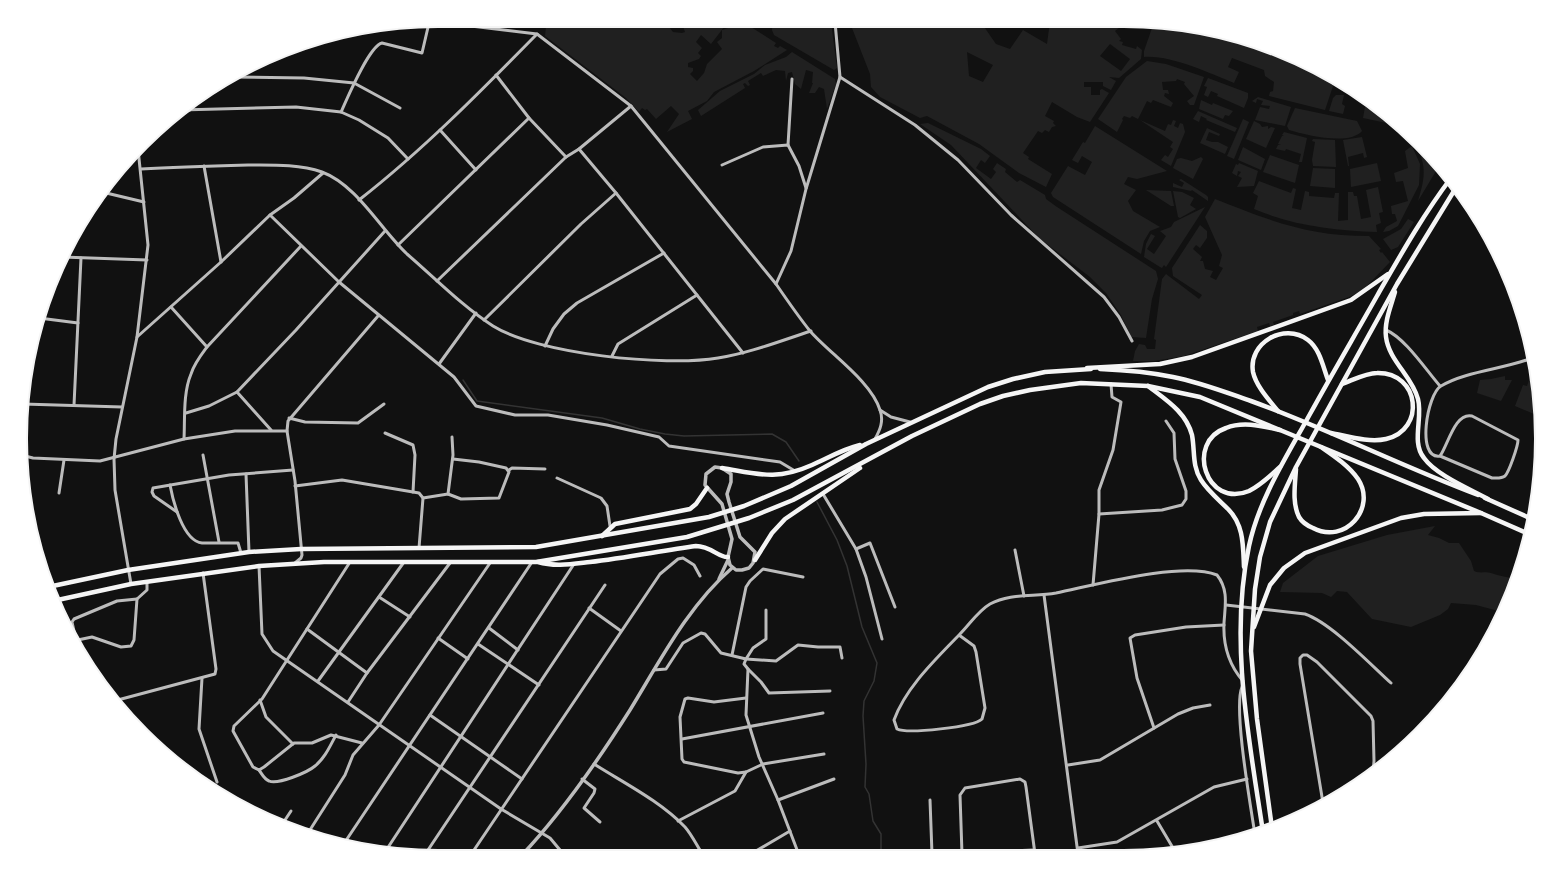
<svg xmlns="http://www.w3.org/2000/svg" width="1562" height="877" font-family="'Alegreya Sans',sans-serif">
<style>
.green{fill:#202020;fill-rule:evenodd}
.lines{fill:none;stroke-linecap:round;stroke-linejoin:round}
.stream{stroke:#333;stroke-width:1.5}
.minor{stroke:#bcbcbc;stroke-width:3}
.tertiary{stroke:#bcbcbc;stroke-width:3.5}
.primary{stroke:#f5f5f5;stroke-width:4.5}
.trunk{stroke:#f5f5f5;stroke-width:4.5}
.rim{fill:none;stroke:#f5f5f5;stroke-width:2}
</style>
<rect width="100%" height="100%" fill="#111"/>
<!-- green -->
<g class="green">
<path d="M980,21L996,44L1010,49L1023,30L1047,44L1050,21H1151L1258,42L1333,76L1334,83L1325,110L1269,96L1270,92L1273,91L1274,82L1265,76L1264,70L1232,58L1228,67L1239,72L1234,83C1209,73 1171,55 1144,57V51L1152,28L1120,27L1115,31L1121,39L1119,41L1123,42L1122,45L1136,49L1137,46L1142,50L1141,59L1119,78L1109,77L1116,81L1111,90L1103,86V82H1084V87H1091V95H1100V90L1102,89L1109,93L1090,122L1077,117L1052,102L1045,116L1054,121L1053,123L1056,126L1052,127L1049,132L1045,130L1042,133L1038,131L1023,153L1029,157L1028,159L1052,174L1046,187L1019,173L979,144L927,116L920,118L880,97L871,87L870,74L852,28L853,22ZM1110,44L1130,59L1121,71L1100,56ZM967,52L993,65L983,82L969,76Z"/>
<path d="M728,22L711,44L701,35L696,42L702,48L698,53L701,56L699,59L688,63V67L693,68V71L690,74L697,81L704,73L707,64L722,49L717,42L722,38V30L728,28L732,22H743L776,43L774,46L778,48L780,46L787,50L754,71L714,92L707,101L688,111L692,119L667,132L679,114L671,106L656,119L647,109L645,110L642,108L639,112L626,98L545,36L546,27L549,23H658L669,27L673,32L682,33L685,32L682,23Z"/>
<path d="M773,22H831L837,68L834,70L774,35L772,30Z"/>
<path d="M792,52L835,79L836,84L827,109L824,89L819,87L815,93H809L813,83H812L813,72L806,70L801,89L795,84L792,72L788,73L786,81L785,71L776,70L763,76L761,73L748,81L750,85L748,86L745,83L743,84L745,88L701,116L698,110L720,91L754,74L765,65L786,57Z"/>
<path d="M1147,61L1166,64L1204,77L1194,105H1190L1187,101L1194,96L1184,84L1185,82L1177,79L1176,81L1162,82L1163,90H1168L1169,94L1165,93L1164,96L1173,103L1171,107L1153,100L1151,103L1147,101L1138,119L1132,116L1130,118L1124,116L1122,119L1123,120L1117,132L1098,119L1126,77Z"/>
<path d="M1208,78L1248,93V98L1244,108L1217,96L1218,94L1211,91L1208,97L1204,95L1207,87L1204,86Z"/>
<path d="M1336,95H1344L1342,104L1345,106L1343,114L1329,111L1333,98Z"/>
<path d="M1258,97L1291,107L1285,126L1255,120L1260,107L1269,109L1270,106L1261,105L1263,101L1257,99L1256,103L1252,101Z"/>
<path d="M1201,100L1212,105L1213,103L1233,111L1229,116L1225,115L1223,119L1199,109Z"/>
<path d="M1369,102L1392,118L1391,124L1363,118L1365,107Z"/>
<path d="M1295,108L1357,121L1362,131C1349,146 1306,135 1289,130L1287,126Z"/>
<path d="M1198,111L1237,128L1235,132L1206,120L1207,119L1201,116L1199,122L1193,119Z"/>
<path d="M1243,119L1249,122L1234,159L1227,156Z"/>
<path d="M1140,120L1165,131L1168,124L1171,125L1173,120L1176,121L1174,126L1178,128L1180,123L1183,124L1185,132L1171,166L1161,160L1165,155L1168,157L1173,149L1170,147L1173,142Z"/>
<path d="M1254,121L1260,124L1262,127L1268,126V129L1271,127L1275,128L1266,148L1246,139Z"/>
<path d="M928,123L981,149L990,156L985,163L981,160L976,168L991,179L996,172L993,169L997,163L1006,169L1005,172L1017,182L1020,180L1045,195L1046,199L1057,207L1156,271L1158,279L1152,299L1146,338L1131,337L1121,315L1106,293L1090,277L1039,238L951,145L920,124Z"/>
<path d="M1095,126L1167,171L1137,179L1128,177L1124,184L1136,190L1128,201L1133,211L1160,227L1150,231L1144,241L1141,254L1053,197L1051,193L1068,166L1085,175L1092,162L1082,156L1078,163L1072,160L1083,142L1085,143Z"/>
<path d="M1207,128L1220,134L1219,136L1209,132L1206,140L1212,142H1218L1228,147L1225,154L1200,143Z"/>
<path d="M1284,132L1307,138L1302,162H1299L1301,154L1286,149L1285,151L1276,149L1278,145H1281L1278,144L1282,136H1284L1282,135Z"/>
<path d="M1362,137L1367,157L1364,158L1363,153L1348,157L1349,166H1348L1343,140Z"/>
<path d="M1313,139L1335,140L1336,167L1313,166L1312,160L1315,142L1312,141Z"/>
<path d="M1416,145L1422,148L1439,166L1418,201C1425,178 1427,167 1416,145Z"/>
<path d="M1412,146L1420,164L1419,185L1398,226L1389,231L1383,232L1386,227L1397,221L1395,214H1392L1391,206L1408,201L1403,181L1396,182L1394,173L1408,168L1405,151Z"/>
<path d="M1243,147L1265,159L1261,170L1238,160Z"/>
<path d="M1270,155L1299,165L1295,183L1263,172Z"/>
<path d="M1201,157L1203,159L1193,179L1173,168L1177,159L1181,158L1192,161Z"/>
<path d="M1239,163L1258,171L1254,186L1237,187L1242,178L1238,176L1241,172L1238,171L1237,176L1232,173L1236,164L1238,165Z"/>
<path d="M1377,163L1381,181L1351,187L1350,169Z"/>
<path d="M1313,168L1335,169V188L1310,186Z"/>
<path d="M1181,179L1206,195L1208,197V201L1192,190L1191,191L1173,187V183L1182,187L1184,183L1179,180Z"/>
<path d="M1259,181L1291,193L1293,188L1296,189L1292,208L1301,210L1305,191L1309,192V196L1334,198L1335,193H1339L1338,221L1348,220V192H1353L1354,196H1357L1361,219L1371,217L1366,190L1378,187L1383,212L1379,213L1381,223L1376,225L1377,232C1334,230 1294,226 1254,209L1258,196L1253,193Z"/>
<path d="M1146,190L1171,191L1174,206H1171Z"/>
<path d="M1173,191L1182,192L1194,198L1190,205L1196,209L1180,218L1178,217Z"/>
<path d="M1215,199C1271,221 1308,236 1369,236L1381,249L1379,250L1381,253L1382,252L1390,262L1363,290L1349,297L1300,314L1299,311L1293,313V315L1273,322L1274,325L1270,326L1269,323L1257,327L1258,331L1184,356L1154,361H1133L1135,351L1139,344L1145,345L1147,349H1155L1156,340L1154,339L1162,279L1166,274L1199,299L1202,295L1173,276L1172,268L1200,225L1207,231V238L1200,248L1196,245L1193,249L1202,257L1200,261H1203L1205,269L1213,271L1210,277L1216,280L1223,268L1219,266L1222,255L1205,217Z"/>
<path d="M1205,207L1166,267L1164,265L1162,268L1160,267L1144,257L1146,244L1151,234L1155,236L1147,249L1154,254L1166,236L1160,231L1171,227L1174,222Z"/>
<path d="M1408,219L1414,222L1398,247L1391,250L1383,239L1401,229Z"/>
<path d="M1534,365L1541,411V417L1515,406L1523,385L1527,386Z"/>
<path d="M1505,376V380H1512L1501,401L1477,393L1480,380L1491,379Z"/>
<path d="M1435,526L1428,535L1439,538L1449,543H1459L1471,561L1474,571C1481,574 1485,571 1491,573C1499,576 1508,577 1517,579L1502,612L1476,605L1451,603L1448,609L1440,615L1411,627L1372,619L1347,592L1337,591L1331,597L1322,593L1280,592L1283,583L1318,556L1387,535Z"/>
</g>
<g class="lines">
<!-- stream -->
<g class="stream">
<path d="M463,380L477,401L602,418L640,429L665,434L684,436L772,434L786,442L799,461"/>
<path d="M817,502L837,540L847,566L862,627L877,663L874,681L864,701L863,716L866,764L865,787L869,794L873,821L881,834V854"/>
</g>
<!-- minor -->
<g class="minor">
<path d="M835,22L840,77L806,189L791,251L776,284C787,300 798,316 810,331C830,354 871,381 880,410C884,421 880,430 875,439"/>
<path d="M446,23L537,34L631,106L776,284"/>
<path d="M496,75L529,118L566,157"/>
<path d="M231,77L304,78L354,83L400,108"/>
<path d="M840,77L915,125L958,160L1011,215L1104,297L1119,317L1132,341"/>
<path d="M189,103L190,110"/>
<path d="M180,110L296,107L341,112L359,120L388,138L408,159"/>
<path d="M341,112C347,99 369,46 382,43L422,53L429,23"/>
<path d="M440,130L476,170"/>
<path d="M788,145L792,79"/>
<path d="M579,149L616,193L743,353"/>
<path d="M722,165L763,147L788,145L799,166L806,188"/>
<path d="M204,166L221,262"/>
<path d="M141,169C177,167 212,166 248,165C272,165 299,164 322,172C357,185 381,230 407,254C435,278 462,306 493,326C538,354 665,367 718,358C750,353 780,341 811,331"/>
<path d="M102,192L144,202"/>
<path d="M359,200C423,150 480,92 537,34"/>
<path d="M270,215L339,282L454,377L476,406L515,415H548L607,425L659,437L669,446L780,462L795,471"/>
<path d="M398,245L529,118"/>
<path d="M62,257L147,260"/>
<path d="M437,281L566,157L579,149L631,106"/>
<path d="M171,307L207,347"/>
<path d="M39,318L78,323"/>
<path d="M484,320L581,224L616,193"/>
<path d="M1386,330C1405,338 1426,370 1440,386"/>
<path d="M137,337L221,262L270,215L294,198L323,173"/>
<path d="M545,346L553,329L564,314L577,303L664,253"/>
<path d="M612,356L618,344L697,295"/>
<path d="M439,364L476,313"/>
<path d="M237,392L271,430"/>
<path d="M23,404L122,407"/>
<path d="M74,405L81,258"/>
<path d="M880,410L891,417L910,422"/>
<path d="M186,413L209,406L237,392L296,330L385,231"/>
<path d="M289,418L305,422L358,423L384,404"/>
<path d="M385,433L413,445L415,455L413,492"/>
<path d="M184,439C185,418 183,393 191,374C194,364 201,355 207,347L301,246"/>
<path d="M21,455L33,458L100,461L184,439L235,431H287"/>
<path d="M203,455L219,542"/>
<path d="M1440,456C1448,445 1455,412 1472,416L1518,440C1518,446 1509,472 1505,476C1501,479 1496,478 1492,478L1440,456C1416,460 1427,394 1441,386C1466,371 1505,369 1532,358"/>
<path d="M509,470L512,468L545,469"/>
<path d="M246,474L249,552"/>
<path d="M557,478L601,498L607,506L610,526"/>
<path d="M170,485C173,501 183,541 202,543H238L241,553"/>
<path d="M295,486L342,480L419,493L423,498L419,548"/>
<path d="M59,493L64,460"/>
<path d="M448,494L461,499L499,498L509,472L506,468L479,462L453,459"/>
<path d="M823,494L856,549L866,577L882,639"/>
<path d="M423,498L448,494L453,455L452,437"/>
<path d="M177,512L154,496L152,492L153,488L229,475L293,470"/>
<path d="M1099,514L1162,510L1182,505L1186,499V491L1175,459L1174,433L1166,421"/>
<path d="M856,549L870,543L895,607"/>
<path d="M1015,550L1024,596"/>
<path d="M350,562L262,699L234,726L233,731L253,767L259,770L264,767L294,743H312L331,735L362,743"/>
<path d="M295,563L301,558L302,555L295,481L287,431L288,421L378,316"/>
<path d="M259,566L262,634L273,651L501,809L550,838L565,856"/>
<path d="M131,584L115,490L114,459L116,439L137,337L148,245L138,149"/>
<path d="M1093,585L1099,514V490L1113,450L1121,402L1112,397L1111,384"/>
<path d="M1044,595L1078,854"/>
<path d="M379,597L410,617"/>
<path d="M1226,605L1305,614C1331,623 1369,663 1391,683"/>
<path d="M589,608L621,631"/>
<path d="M766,610V639L753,648L746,659L776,661L798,645L818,647H840L842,658"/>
<path d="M489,628L518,650"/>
<path d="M307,629L367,673"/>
<path d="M959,635L974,646L976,652L985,708L982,719C974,727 908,734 897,729L894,720C906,687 936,659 960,634C970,624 978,611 990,604C1010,593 1034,597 1056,593C1095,585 1182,561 1217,575C1229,590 1225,606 1224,623C1223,644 1229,665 1243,681"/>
<path d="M438,638L468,659"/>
<path d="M76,640L72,622L74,619L117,601L137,599"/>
<path d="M73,641L92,637L121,647L131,646L134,640L137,599L147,590V582"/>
<path d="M478,644L539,685"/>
<path d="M732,655L746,587L750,581L763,569L803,577"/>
<path d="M748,669L761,682L769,693L830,691"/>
<path d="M654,670L666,669L683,643L701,633L705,634L721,653L746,659L744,664L748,669L746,715L759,757L778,800L799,855"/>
<path d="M202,678L199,729L217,782"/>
<path d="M318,681L404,562"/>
<path d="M1242,687C1233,707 1251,808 1255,835"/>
<path d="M746,698L714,702L688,698L685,699L680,717L682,759L684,762L738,773L746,772L763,764L824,754"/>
<path d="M260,700L266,717L293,744"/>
<path d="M114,701L215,674L216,669L203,573"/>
<path d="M348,702L367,673L450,563"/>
<path d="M430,715L522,779"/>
<path d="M1154,728L1137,678L1130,638L1135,635L1186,627L1224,625"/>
<path d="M682,739L823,713"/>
<path d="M594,764C624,783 660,801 685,827C692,835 697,846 703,855"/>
<path d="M1068,765L1100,760L1178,714L1193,708L1210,705"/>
<path d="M259,770C262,774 264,779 269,781C278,785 308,772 315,766C325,758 330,746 336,735"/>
<path d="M582,779L595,789L594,793L584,808L600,822"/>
<path d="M778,800L834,779"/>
<path d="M930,800L932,854"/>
<path d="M1323,803L1300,664V658L1303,655H1307L1317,662L1371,716L1373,721L1374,761L1373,773"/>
<path d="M678,821L735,791L746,772"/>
<path d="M1157,821L1176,853"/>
<path d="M283,823L291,811"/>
<path d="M308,833L345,775L353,755L379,725L490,563"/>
<path d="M343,845L532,562"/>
<path d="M1078,848L1117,842L1214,787L1247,779"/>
<path d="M385,852L574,564"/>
<path d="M944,854L1034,850"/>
<path d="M962,854L960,795L965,788L1020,779L1025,782L1026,787L1035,854"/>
<path d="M749,855L790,831"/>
<path d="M424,856L605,585"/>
<path d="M470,856L660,574L678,559L683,558L694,565L700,576"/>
</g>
<!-- tertiary -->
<g class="tertiary">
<path d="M715,467L722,468L731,474V482L727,494L729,502L740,537L755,552L753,563L749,568L742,570H736L730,565L728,557L732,539L722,504L705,485L706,474Z"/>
<path d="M719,579L728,560"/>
<path d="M521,856C561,814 599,759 630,710C660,661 688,606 732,568"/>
</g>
<!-- primary -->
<g class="primary">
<path d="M1100,369C1125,370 1149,372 1173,377C1199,382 1225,392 1251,401C1328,429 1401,466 1478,495"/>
<path d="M722,468C758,474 776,481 812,465C828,458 843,449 860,445"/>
<path d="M1485,498L1532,519"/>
<path d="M602,536L615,524L690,509L696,504L707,488"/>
<path d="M755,560L772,533L785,519L860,468"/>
<path d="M538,562C555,567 572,564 590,562C625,558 660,551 696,546C711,546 719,558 728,557"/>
<path d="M48,587L128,570L249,552L301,549L536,547L709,517L744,506L791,486L866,444L988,387L1013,379L1045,372L1091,369"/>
<path d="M53,601L131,584L259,566L324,562H536L687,537L749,518L793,500L912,436L980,404L1003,396L1030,390L1081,383L1148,386L1200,397L1481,513L1529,534"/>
</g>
<!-- trunk -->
<g class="trunk">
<path d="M1395,292C1391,306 1384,322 1386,337C1389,361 1412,376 1418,399C1423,418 1411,442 1424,458C1436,475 1470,489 1488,499"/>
<path d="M1087,368L1160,364L1192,357L1351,300L1388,274"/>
<path d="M1148,386C1166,400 1186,412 1192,435C1195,451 1192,466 1201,480C1208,491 1219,500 1228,509C1244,525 1243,546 1244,567"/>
<path d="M1278,411C1269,400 1256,386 1253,372C1248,343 1284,322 1308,340C1320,349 1323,367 1328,380"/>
<path d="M1280,430C1262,426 1243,421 1226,428C1185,442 1206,509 1249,491C1261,485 1270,476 1280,467"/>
<path d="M1331,433C1347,436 1369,443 1386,439C1426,430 1420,372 1377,373C1366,373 1353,380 1342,384"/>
<path d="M1296,469C1295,485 1292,503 1299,517C1302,522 1308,526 1313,528C1345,545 1377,508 1358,479C1349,466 1334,456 1321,447"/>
<path d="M1254,627L1270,585L1284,568L1305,553L1401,518L1424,514L1481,513"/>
<path d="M1272,828L1257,719L1251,651L1255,589L1260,557L1270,522L1296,467L1397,284L1457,186"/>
<path d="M1263,832C1249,739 1229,640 1249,546C1259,499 1287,456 1310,414C1332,374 1355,335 1377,296C1400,256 1423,215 1451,178"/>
</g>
</g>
<!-- crop -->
<path d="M0 0H1562V877H0ZM438 27H1124A411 411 0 0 1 1535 438V439A411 411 0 0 1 1124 850H438A411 411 0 0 1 27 439V438A411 411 0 0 1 438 27Z" fill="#fff" fill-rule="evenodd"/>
<path class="rim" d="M438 27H1124A411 411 0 0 1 1535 438V439A411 411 0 0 1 1124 850H438A411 411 0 0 1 27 439V438A411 411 0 0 1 438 27Z"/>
</svg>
